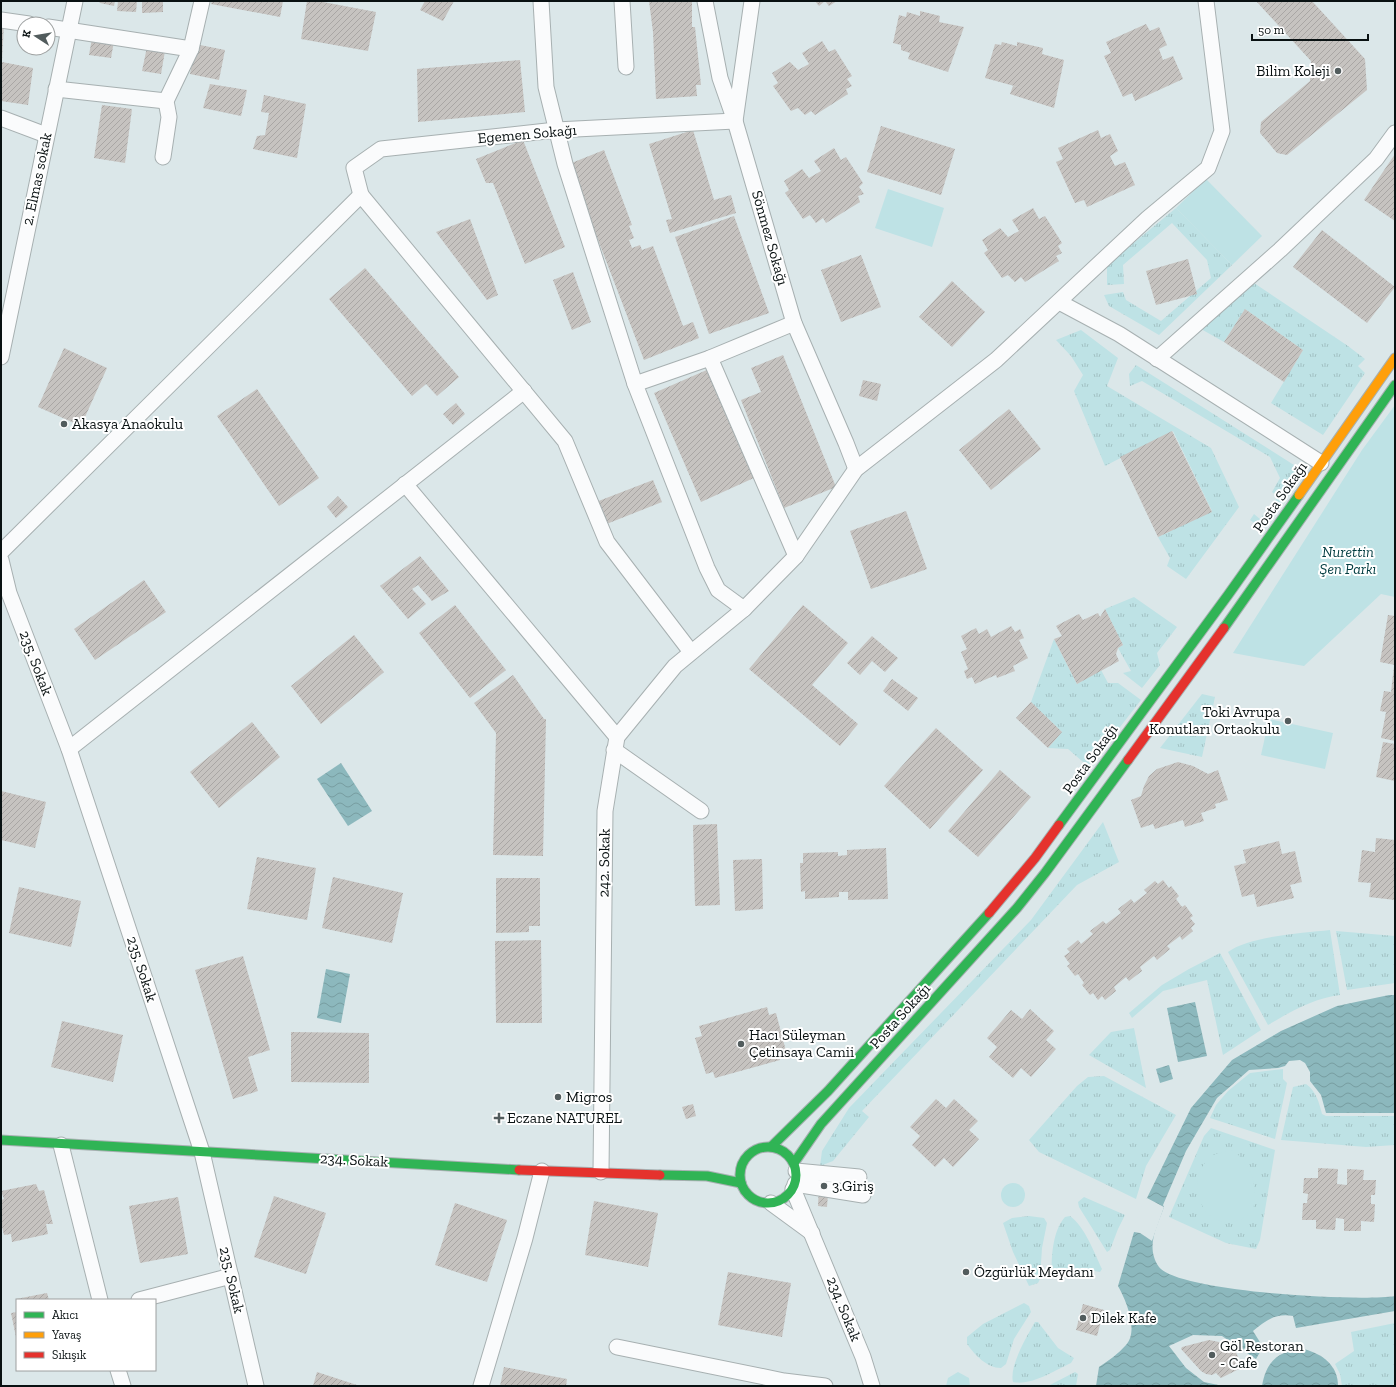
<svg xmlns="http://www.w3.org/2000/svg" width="1396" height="1387" font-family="'Zilla Slab',serif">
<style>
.grass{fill:url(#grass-tufts)}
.park{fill:#bee2e5}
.water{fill:url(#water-waves)}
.pier{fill:#dbe7e9}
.building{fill:url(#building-hatch)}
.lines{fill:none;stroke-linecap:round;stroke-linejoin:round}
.street-casing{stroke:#a7b0b1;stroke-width:17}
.fast-casing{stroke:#a7b0b1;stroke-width:11}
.slow-casing{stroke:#a7b0b1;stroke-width:11}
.jam-casing{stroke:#a7b0b1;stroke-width:11}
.street{stroke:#fafbfc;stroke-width:15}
.fast{stroke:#30b455;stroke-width:9}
.slow{stroke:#ff9f0a;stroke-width:9}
.jam{stroke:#e5322d;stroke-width:9}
.poi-dot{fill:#525c5d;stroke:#fff;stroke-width:1.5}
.labels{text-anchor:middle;stroke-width:4;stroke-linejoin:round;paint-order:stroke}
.poi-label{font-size:15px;fill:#091112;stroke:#fff;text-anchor:start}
.street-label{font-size:15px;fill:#091112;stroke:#fff}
.park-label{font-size:15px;font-style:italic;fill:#003c40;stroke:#fff}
</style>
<defs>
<pattern id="grass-tufts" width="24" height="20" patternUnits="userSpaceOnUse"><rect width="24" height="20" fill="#bee2e5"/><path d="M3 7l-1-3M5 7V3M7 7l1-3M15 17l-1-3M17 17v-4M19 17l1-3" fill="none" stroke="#a2c1c3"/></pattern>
<pattern id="water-waves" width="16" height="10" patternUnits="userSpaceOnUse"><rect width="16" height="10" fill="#8cb8bd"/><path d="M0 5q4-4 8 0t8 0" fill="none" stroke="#779da1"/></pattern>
<pattern id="building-hatch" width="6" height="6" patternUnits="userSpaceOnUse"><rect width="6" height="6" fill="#c6c3c0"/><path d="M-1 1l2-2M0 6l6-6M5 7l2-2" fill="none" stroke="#a9a6a4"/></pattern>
</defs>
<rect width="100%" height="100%" fill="#dbe7e9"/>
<!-- grass -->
<g class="grass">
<path d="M1176,208L1232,265L1159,335L1109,306L1104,295L1123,292L1126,300L1161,321L1211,278L1207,260L1172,223L1123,265L1124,284L1107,285V265Z"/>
<path d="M1251,281L1348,346L1365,359L1358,366L1365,373L1323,435L1271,403L1303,350L1245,309L1224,342L1201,329Z"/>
<path d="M1081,330L1118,358L1107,386L1211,448L1239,507L1186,579L1167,566L1170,558L1158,537L1212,511L1173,431L1105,466L1074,391L1083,375L1071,356L1056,340Z"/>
<path d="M1136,365L1294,465C1299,492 1277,510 1260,527L1250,520L1254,514L1260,519L1278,497L1272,492L1280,478L1270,457L1142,381L1130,386L1129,374Z"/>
<path d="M1134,597L1177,627L1157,653L1160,665L1142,688L1123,673L1131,671L1118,648L1123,645L1105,609Z"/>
<path d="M1054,639L1077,684L1101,670L1108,683H1118L1141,700L1089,767L1068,749L1048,748L1062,732L1031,702Z"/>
<path d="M1202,694L1215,697L1202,757L1160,748Z"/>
<path d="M1103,822L1119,862L1077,885L862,1111L869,1117L833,1161L820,1166L822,1151L849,1108L1031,920Z"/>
<path d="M1330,930L1340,995C1314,998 1290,1012 1268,1025L1228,952C1249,936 1303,933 1330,930Z"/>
<path d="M1336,931L1395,936V983L1347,990Z"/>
<path d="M1220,953L1261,1030L1223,1055L1207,980L1163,991L1132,1018L1129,1013L1162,985L1189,969Z"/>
<path d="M1134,1028L1146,1088L1089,1055L1111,1032Z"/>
<path d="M1283,1069V1079L1287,1083L1275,1139L1210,1118L1216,1105L1228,1091L1250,1073Z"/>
<path d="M1104,1076L1176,1115L1146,1166L1136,1199L1039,1152L1029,1140L1077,1086L1088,1077Z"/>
<path d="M1306,1084C1316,1091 1319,1102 1322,1114L1326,1116H1395V1145L1366,1147L1281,1140L1293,1087Z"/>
<path d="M1211,1128L1275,1150L1260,1240L1256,1249L1226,1243L1169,1217L1204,1136Z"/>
<path d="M1084,1197L1125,1215L1118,1229L1110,1250L1107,1252L1079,1207L1078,1202Z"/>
<path d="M1029,1216L1044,1218L1047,1223L1042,1248L1040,1279L1038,1283L1029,1286L1013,1252L1003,1223L1012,1218Z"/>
<path d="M1070,1216C1085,1227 1094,1252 1102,1269L1100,1272L1089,1270L1055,1277L1052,1274C1051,1257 1053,1230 1065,1217Z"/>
<path d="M1024,1303L1029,1306L1031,1312L1014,1339L1006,1364L1001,1368C987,1368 975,1355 967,1344V1337L983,1324Z"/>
<path d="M1035,1322H1038L1058,1348L1074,1358L1071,1363C1055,1370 1032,1386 1013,1382C1009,1366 1027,1336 1035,1322Z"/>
<path d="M1395,1323V1381L1392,1386H1342L1340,1374L1335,1364L1354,1351L1351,1332Z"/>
<path d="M1075,1372L1078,1374L1076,1386H1048Z"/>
</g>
<!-- park -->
<g class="park">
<path d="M1206,179L1262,236L1232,265L1176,208Z"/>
<path d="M888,189L944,208L932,247L875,228Z"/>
<path d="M1395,405V597L1381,594L1304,666L1233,653L1362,450Z"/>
<path d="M1269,719L1333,733L1325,769L1261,755Z"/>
<path d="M1233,1150C1253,1167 1258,1186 1253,1211C1213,1248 1177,1185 1210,1158C1216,1152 1225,1152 1233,1150Z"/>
<circle cx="1013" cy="1195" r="12"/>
<path d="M958,1372L969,1378L970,1386H946L948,1378Z"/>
</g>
<!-- water -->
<g class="water">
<path d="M341,763L372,811L348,826L317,779Z"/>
<path d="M326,969L350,974L341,1023L317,1018Z"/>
<path d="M1389,995H1395V1113H1326L1321,1095L1310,1081V1072L1305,1063L1300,1060L1289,1061L1285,1066L1278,1068L1249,1070L1217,1098L1186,1151L1163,1205L1164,1207C1157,1227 1145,1247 1159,1267C1178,1292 1360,1302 1395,1296V1311L1296,1328L1293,1316C1276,1313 1266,1320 1253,1331L1263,1347L1256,1359L1222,1336L1193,1335L1169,1346L1186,1368L1204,1382L1223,1386H1096L1099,1367C1108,1361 1118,1354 1126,1345C1139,1331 1126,1300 1118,1286L1134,1232L1147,1198L1191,1108L1232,1060L1281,1031L1337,1006Z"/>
<path d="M1195,1002L1207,1056L1178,1062L1167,1008Z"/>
<path d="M1169,1065L1173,1079L1160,1083L1156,1069Z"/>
<path d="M1304,1349C1322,1354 1338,1365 1338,1386H1262C1266,1361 1279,1350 1304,1349Z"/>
</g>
<!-- pier -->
<path class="pier" d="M1147,1198L1164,1207L1152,1241L1140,1233L1134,1232L1133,1228L1144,1201Z"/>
<!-- building -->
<g class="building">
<path d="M99,1H115L114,6L100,3Z"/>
<path d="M118,1H137L136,12L117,11Z"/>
<path d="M142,1H163V12L142,13Z"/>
<path d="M212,1H283L280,17L211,4Z"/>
<path d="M307,1H318L376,12L368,51L301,39Z"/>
<path d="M425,1H454L443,21L420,10Z"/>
<path d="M649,1H692V27H695L701,85H696L697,96L656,99L653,32Z"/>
<path d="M815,1H837L829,6L825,1L819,6Z"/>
<path d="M1256,1H1312L1365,59L1367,90L1287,155L1277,153L1260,133L1261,122L1310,81L1311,61Z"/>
<path d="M920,11L940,16L939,22L964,27L948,72L908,59L910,53L901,50V45L893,43L899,15L906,17L907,12L920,16Z"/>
<path d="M1,23H4L2,62L33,68L28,105L1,101Z"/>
<path d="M1146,24L1150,31L1159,27L1167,45L1159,49L1163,60L1173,56L1183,79L1135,101L1132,93L1123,97L1104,56L1111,53L1106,42Z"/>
<path d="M92,38L114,41L111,58L89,55Z"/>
<path d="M822,41L829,52L835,49L852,76L847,79L852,86L846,89L848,94L815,115L811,111L805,115L798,108L791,111L773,86L778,83L772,73L790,62L798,70L809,64L802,53Z"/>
<path d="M1002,42L1017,46V42L1043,48L1042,54L1064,60L1054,108L1010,94L1013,86L1022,88L985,78L995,44L1001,45Z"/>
<path d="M195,44L225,50L219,80L190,74Z"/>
<path d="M147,47L165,51L161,74L142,71Z"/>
<path d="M520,60L525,112L418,122L417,69Z"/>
<path d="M210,84L247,90L241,116L203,108Z"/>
<path d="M264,95L306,104L297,158L253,149L257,136L265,135L269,113L261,112Z"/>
<path d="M102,105L132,109L125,163L94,158Z"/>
<path d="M881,126L955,149L941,195L867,172Z"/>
<path d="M693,130L714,200L731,195L736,213L670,233L666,220L672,219L649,144Z"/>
<path d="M1098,130L1101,138L1110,134L1118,151L1110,156L1115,166L1125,162L1135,185L1087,207L1084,200L1075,203L1056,162L1063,159L1058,148Z"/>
<path d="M523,140L565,247L525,264L493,183H486L476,159Z"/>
<path d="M834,148L841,160L846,157L863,183L859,187L864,194L858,196L860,202L826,223L823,218L816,223L810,215L803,219L785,193L789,190L784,181L802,169L809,178L821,171L814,161Z"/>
<path d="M604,150L632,225L629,226L634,238L629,240L632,248L640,245L642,250L653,246L683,326L693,322L699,338L644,360L569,164Z"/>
<path d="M1395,154V221L1364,200Z"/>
<path d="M1033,208L1039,219L1045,216L1062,243L1058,246L1062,253L1056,256L1059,261L1025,282L1021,277L1015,282L1008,275L1002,278L984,253L988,250L982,240L1000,228L1008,237L1019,231L1012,220Z"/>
<path d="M734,216L769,313L709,334L675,237Z"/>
<path d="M470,219L498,295L487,300L436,232Z"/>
<path d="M1322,230L1395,287L1367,323L1293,267Z"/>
<path d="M861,255L881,307L841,322L821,270Z"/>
<path d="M1188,259L1197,294L1156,305L1146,271Z"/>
<path d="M365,268L459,377L437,396L426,384L412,396L329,299Z"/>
<path d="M573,272L591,322L572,330L553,280Z"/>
<path d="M952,281L985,312L952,347L919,317Z"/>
<path d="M1245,309L1303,350L1284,382L1224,342Z"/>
<path d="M64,348L107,368L81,426L38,407Z"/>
<path d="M783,355L836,487L784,508L741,400L761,392L751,368Z"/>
<path d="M709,369L756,477L701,502L654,393Z"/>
<path d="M863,380L881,384L877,401L859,396Z"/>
<path d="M257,389L319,478L279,506L217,416Z"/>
<path d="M456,403L465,414L453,425L443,414Z"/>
<path d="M1009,409L1041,449L991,490L959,450Z"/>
<path d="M1172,431L1212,512L1158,537L1120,457Z"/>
<path d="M653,480L662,502L604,525L596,502Z"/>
<path d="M338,496L348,507L336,518L327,507Z"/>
<path d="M906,511L927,569L871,589L850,531Z"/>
<path d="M420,556L449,591L432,601L418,585L412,589L426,604L408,619L380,586Z"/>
<path d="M144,580L166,612L95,660L74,629Z"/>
<path d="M455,605L506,670L470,698L419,633Z"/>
<path d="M803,605L848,643L812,685L858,724L840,746L749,669Z"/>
<path d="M1105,609L1123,645L1118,648L1116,654L1119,661L1077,684L1054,639L1062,636L1056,626L1079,614L1083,620L1098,613L1100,617Z"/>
<path d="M1388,615L1395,616V665L1380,662Z"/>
<path d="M1011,626L1015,632L1020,629L1024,638L1019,640L1028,658L1013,666L1015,671L997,678L996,675L975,684L972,677L967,679L964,671L968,669L961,652L967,649L961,636L976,628L979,634L987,629L991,637Z"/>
<path d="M354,635L384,672L321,724L291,686Z"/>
<path d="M872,636L898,658L885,672L872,661L860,675L847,663Z"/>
<path d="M1394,666H1395V741L1381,738L1386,712L1380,711L1384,691L1391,692Z"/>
<path d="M513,675L544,719H546L543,856L493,855L496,733L474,703Z"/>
<path d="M892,679L918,698L908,711L883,691Z"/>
<path d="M1031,702L1062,732L1048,748L1016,718Z"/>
<path d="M252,722L280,757L219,808L190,772Z"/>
<path d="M936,728L983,770L930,829L884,786Z"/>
<path d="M1383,742L1395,744V781L1376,777Z"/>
<path d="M1178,762L1193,766L1208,774L1218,770L1228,800L1215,804L1216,808L1201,813L1204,821L1185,827L1183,820L1155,829L1153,824L1141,828L1131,800L1141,796L1144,786L1149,776L1157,769Z"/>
<path d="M1000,770L1031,797L978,857L948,831Z"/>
<path d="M1,791L46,802L35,848L1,840Z"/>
<path d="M717,824L720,905L695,906L693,825Z"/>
<path d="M1376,838L1395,840V900L1369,897L1371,883L1358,882L1362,850L1375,852Z"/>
<path d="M1279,841L1282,854L1295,851L1302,882L1290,885L1294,898L1257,907L1254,894L1242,897L1234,866L1246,863L1243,850Z"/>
<path d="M886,848L888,899L848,900V892H839V897L805,899V891L801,892L800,863H803V853L838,852V856L847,855V850Z"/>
<path d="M257,857L316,868L307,920L247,909Z"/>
<path d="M762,859L763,909L735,911L733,860Z"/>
<path d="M333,877L403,893L392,943L322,928Z"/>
<path d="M496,878H540V926H529V932L496,933Z"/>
<path d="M1163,880L1169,888L1171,886L1179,896L1176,899L1182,907L1185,905L1193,916L1190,918L1195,924L1191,928L1193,931L1182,940L1180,936L1167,946L1170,949L1157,960L1154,956L1140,967L1142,971L1129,981L1126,977L1114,987L1116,991L1105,1000L1102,996L1098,1000L1093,993L1090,995L1082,985L1084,983L1078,974L1075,976L1067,966L1070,964L1064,956L1070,952L1067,949L1078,940L1081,944L1093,934L1090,931L1103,921L1106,924L1121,913L1118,909L1131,899L1134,903L1147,893L1144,890L1155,881L1158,884Z"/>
<path d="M19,887L81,901L71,947L9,933Z"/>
<path d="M541,940L542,1023H496L495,941Z"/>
<path d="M243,956L270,1050L248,1057L258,1091L233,1099L195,970Z"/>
<path d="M767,1007L769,1015L776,1013L786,1051L779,1053L780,1060L715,1078L713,1072L706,1074L695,1038L702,1036L699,1026Z"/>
<path d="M1030,1009L1054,1031L1046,1040L1056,1049L1031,1077L1021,1068L1013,1078L989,1057L997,1047L987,1038L1011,1010L1022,1019Z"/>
<path d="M62,1021L123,1035L113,1082L51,1067Z"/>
<path d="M291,1032L369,1033V1083L291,1082Z"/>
<path d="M936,1099L946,1108L954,1099L978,1121L969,1130L979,1139L953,1167L944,1158L935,1167L912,1145L920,1136L910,1127Z"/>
<path d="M693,1104L696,1116L686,1119L682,1107Z"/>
<path d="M820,1166L830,1167L827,1207L818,1206Z"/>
<path d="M1318,1168L1338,1169L1337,1184L1347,1185V1169L1364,1170L1363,1180H1376L1375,1195H1371V1204H1375L1374,1222L1361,1221V1231H1344V1219L1336,1218L1335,1230L1316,1229V1220H1302L1303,1203H1307L1308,1194L1303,1193L1304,1178H1318Z"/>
<path d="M36,1184L39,1191L44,1190L53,1224H46L48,1234L12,1242L11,1234L4,1235L1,1223V1200L4,1199L1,1191Z"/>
<path d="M274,1196L326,1213L306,1274L254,1257Z"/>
<path d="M178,1197L188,1254L140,1263L129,1206Z"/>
<path d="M594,1201L658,1213L648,1267L585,1255Z"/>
<path d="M455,1203L507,1220L487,1282L435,1265Z"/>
<path d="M728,1272L791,1283L782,1337L718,1325Z"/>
<path d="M47,1293L49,1300H17L16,1299Z"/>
<path d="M1083,1304L1104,1310L1097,1336L1076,1330Z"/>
<path d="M17,1312V1337H16L11,1313Z"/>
<path d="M1209,1340L1219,1342L1225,1347L1232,1344L1243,1367L1221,1378L1216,1373L1212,1375L1206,1374L1201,1371L1181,1349L1182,1347Z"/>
<path d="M504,1367L567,1379L566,1386H500Z"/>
<path d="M317,1372L360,1386H313Z"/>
</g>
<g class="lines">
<defs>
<g id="street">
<path d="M541,1L546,87L565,164L635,384L707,568L718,590L744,609"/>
<path d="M622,1L626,67"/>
<path d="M705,1L720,78L735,121L794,323L846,443L856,469"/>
<path d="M1,20L29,24"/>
<path d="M48,27L191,49"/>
<path d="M56,89L166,101"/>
<path d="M1,118L46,135"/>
<path d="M163,157L169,117L166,101L191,49L202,1"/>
<path d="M361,195L354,168L381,149L556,130L735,121L752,1"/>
<path d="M1059,302L1119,334L1321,463"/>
<path d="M1,357L75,1"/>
<path d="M710,358L796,556"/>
<path d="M1157,359L1280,250L1376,159L1395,133"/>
<path d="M635,384L710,358L794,323"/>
<path d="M405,484L617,737"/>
<path d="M1,552L361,195L565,441L607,542L691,652"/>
<path d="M1,560L9,593L69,749L202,1152L256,1386"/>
<path d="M69,749L524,391"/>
<path d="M614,750L701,811"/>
<path d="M61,1145L100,1300"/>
<path d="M796,1171L859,1177"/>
<path d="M601,1172L605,811L617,737L675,666L744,609L796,556L856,469L996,360L1148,218L1208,168L1222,131L1206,1"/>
<path d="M795,1184L863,1195"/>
<path d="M793,1189L863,1357L872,1386"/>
<path d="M771,1203L812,1233"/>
<path d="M139,1300L231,1276"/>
<path d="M617,1347L784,1381L825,1386"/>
<path d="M118,1370L123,1386"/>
<path d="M481,1386L525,1238L542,1171"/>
</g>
<g id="fast">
<path d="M1224,628L1395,385"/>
<path d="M1059,825L1228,595L1299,495"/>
<path d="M1,1140L519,1170"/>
<path d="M772,1146L828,1091L989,913"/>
<circle cx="768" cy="1175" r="28"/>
<path d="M794,1163L821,1124L1017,908L1045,873L1128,760"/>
<path d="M660,1175L707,1176L741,1183"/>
</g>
<path id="slow" d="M1299,495L1395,358"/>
<g id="jam">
<path d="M1128,760L1224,628"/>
<path d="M989,913L1035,858L1059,825"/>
<path d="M519,1170L660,1175"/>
</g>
</defs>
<!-- street casing -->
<use href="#street" class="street-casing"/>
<!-- fast casing -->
<use href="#fast" class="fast-casing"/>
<!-- slow casing -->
<use href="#slow" class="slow-casing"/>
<!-- jam casing -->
<use href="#jam" class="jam-casing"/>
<!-- street -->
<use href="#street" class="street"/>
<!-- fast -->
<use href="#fast" class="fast"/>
<!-- slow -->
<use href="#slow" class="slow"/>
<!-- jam -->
<use href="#jam" class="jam"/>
</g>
<!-- markers -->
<g class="poi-dot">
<circle cx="1338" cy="71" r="4"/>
<circle cx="64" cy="424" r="4"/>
<circle cx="1288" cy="721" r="4"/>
<circle cx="741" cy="1044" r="4"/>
<circle cx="558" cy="1097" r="4"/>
<path d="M497 1112h4v4h4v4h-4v4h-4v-4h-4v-4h4z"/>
<circle cx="824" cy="1186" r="4"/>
<circle cx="966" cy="1272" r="4"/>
<circle cx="1083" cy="1318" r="4"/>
<circle cx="1212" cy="1355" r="4"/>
</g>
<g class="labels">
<!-- poi labels -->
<g class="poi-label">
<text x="1330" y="76" text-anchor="end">Bilim Koleji</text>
<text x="72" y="429">Akasya Anaokulu</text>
<text x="1280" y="717" text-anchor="end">Toki Avrupa<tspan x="1280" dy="17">Konutları Ortaokulu</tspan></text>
<text x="749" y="1040">Hacı Süleyman<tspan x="749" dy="17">Çetinsaya Camii</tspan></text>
<text x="566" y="1102">Migros</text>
<text x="507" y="1123">Eczane NATUREL</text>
<text x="832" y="1191">3.Giriş</text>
<text x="974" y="1277">Özgürlük Meydanı</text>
<text x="1091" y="1323">Dilek Kafe</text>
<text x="1220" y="1351">Göl Restoran<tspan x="1220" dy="17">- Cafe</tspan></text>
</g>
<!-- street labels -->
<g class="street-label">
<text transform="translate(527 134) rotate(-5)" y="5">Egemen Sokağı</text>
<text transform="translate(37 179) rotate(-78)" y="5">2. Elmas sokak</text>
<text transform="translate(770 238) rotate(74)" y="5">Sönmez Sokağı</text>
<text transform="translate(1280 497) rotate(-55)" y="5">Posta Sokağı</text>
<text transform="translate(36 663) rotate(69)" y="5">235. Sokak</text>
<text transform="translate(1090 759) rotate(-54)" y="5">Posta Sokağı</text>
<text transform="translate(604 863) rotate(-89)" y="5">242. Sokak</text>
<text transform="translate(142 969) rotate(72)" y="5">235. Sokak</text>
<text transform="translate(900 1016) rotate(-48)" y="5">Posta Sokağı</text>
<text transform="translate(354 1160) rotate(3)" y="5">234. Sokak</text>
<text transform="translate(232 1280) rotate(77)" y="5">235. Sokak</text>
<text transform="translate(844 1309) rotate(68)" y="5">234. Sokak</text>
</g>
<!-- park labels -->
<g class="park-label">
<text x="1348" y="557">Nurettin<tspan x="1348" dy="17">Şen Parkı</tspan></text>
</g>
</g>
<!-- border -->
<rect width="1396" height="1387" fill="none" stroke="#091112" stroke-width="4"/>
<!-- legend -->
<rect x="16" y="1299" width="140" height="72" fill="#ffffff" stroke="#9da0a0"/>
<rect x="24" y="1312" width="20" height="6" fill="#30b455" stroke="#9da0a0"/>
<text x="52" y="1319" font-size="12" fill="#091112">Akıcı</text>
<rect x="24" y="1332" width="20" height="6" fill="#ff9f0a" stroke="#9da0a0"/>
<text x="52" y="1339" font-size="12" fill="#091112">Yavaş</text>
<rect x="24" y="1352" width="20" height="6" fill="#e5322d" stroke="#9da0a0"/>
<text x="52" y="1359" font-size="12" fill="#091112">Sıkışık</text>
<!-- north arrow -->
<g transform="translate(36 36) rotate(282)"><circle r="19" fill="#ffffff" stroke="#9da0a0"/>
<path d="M0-3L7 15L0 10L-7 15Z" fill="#525c5d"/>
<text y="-6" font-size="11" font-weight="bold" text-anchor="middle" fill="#091112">K</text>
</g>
<!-- scale -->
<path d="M1252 34v6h116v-6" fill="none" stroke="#091112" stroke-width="2"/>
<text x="1258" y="34" font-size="12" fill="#091112" stroke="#ffffff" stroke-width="3" paint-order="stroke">50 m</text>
</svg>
